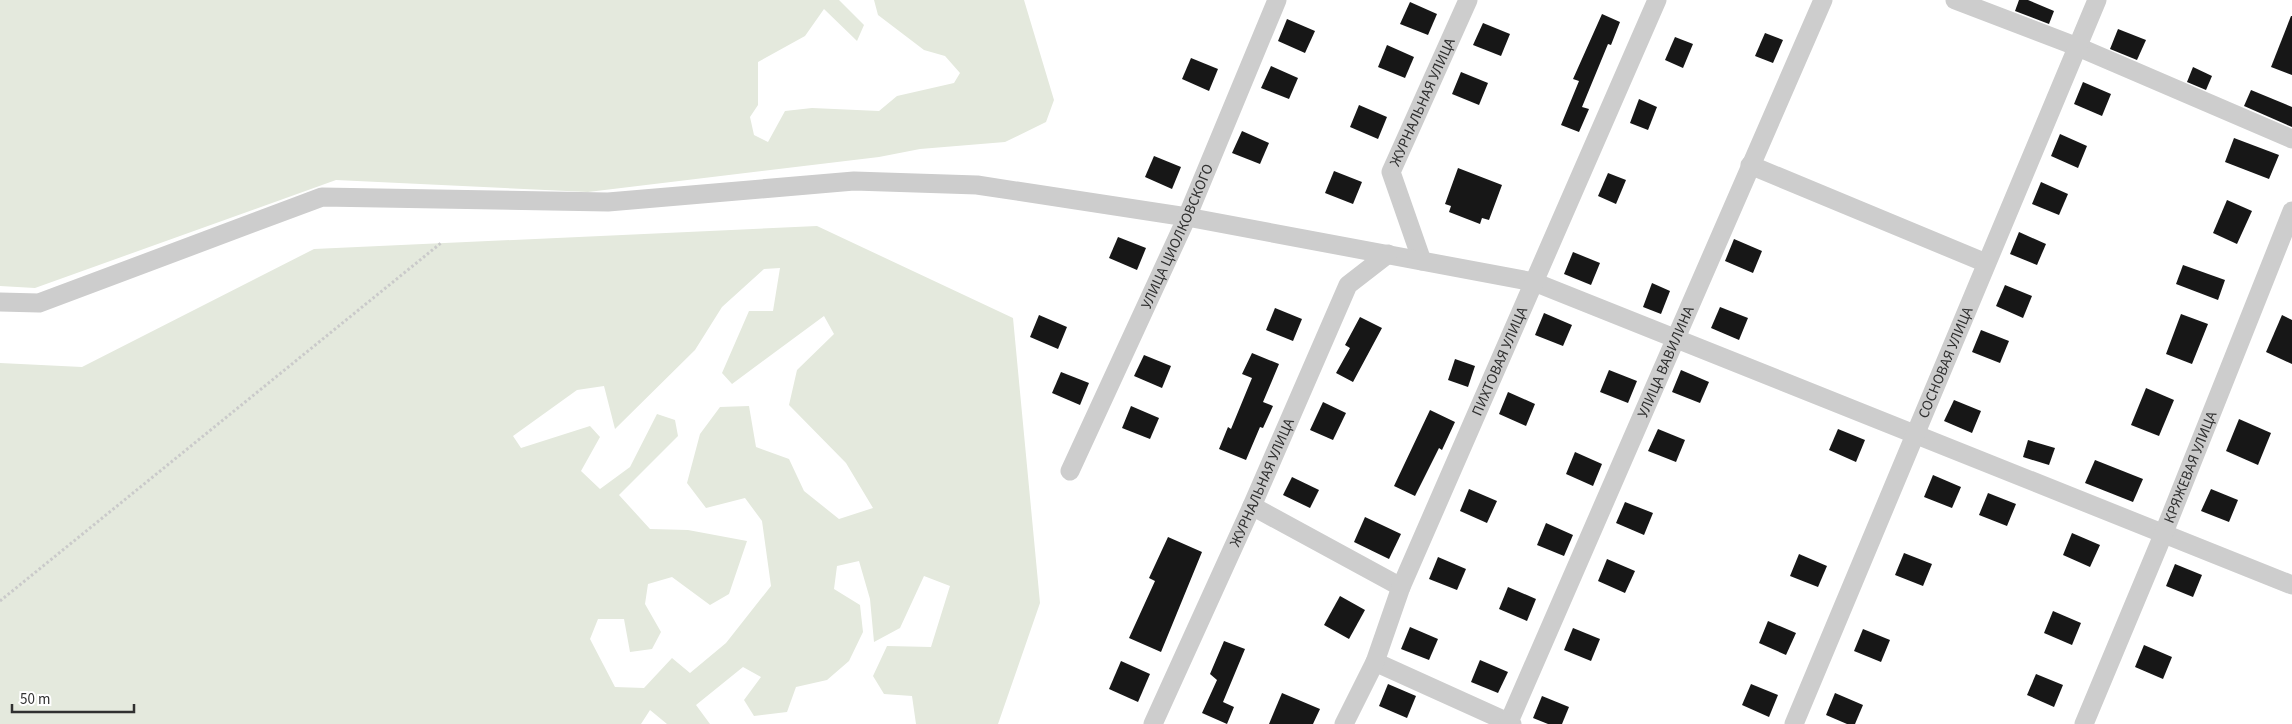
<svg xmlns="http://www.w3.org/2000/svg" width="2292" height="724" font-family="'Source Sans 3',sans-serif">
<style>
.green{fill:#e4e9dd;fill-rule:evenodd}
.building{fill:#171717}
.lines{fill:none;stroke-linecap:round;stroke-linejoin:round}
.path{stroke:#cacaca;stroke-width:3;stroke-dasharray:2.5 2.5;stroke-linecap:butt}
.minor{stroke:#cdcdcd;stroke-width:19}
.labels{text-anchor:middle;stroke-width:5;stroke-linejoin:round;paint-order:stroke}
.street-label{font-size:15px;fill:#303030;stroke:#fff}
</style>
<rect width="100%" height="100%" fill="#fff"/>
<!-- green -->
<g class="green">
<path d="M0,0H839L864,25L857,41L824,9L805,36L758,62V105L750,117L754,135L768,142L785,111L812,108L879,111L897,96L954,83L960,73L945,56L924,50L878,15L874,0H1024L1054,100L1046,122L1005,142L920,149L879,157L588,192L336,180L35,288L0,286Z"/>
<path d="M817,226L1013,318L1040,603L998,724H916L912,696L884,694L873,676L887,646L931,647L950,586L924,576L900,628L874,642L870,599L859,561L837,566L834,589L860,605L863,632L849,661L827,680L796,687L787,712L754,716L744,700L761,677L743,667L696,705L710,724H667L650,710L641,724H0V363L82,367L314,249ZM780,268L773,311H749L722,373L732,384L824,316L834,334L797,370L789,405L846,463L873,508L839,519L804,491L789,459L756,447L749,406L720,407L700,434L687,483L706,508L745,498L762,521L771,586L726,643L690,673L672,658L644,688L615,687L590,639L598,619H624L630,652L652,649L661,632L645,604L648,584L672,577L710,605L729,594L747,541L688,530L650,529L619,495L678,436L675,420L657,414L630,467L600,489L581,471L600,437L590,426L521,448L513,436L577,390L604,386L615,429L695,350L722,307L764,269Z"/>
</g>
<!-- building -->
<g class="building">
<path d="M2019,0H2028L2054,11L2049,24L2015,11Z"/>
<path d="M1410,2L1437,14L1428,35L1400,24Z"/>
<path d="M1602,14L1620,22L1611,45L1608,44L1582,107L1589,109L1579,132L1561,125L1579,81L1573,79Z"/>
<path d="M2291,16H2292V75L2271,67Z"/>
<path d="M1287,19L1315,31L1305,53L1278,41Z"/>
<path d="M1483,23L1510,34L1501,56L1473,45Z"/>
<path d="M2118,29L2146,40L2137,60L2110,49Z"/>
<path d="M1765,33L1783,40L1773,63L1755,56Z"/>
<path d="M1675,37L1693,44L1683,68L1665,60Z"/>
<path d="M1387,45L1414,57L1405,78L1378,67Z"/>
<path d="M1191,58L1218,69L1209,91L1182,79Z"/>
<path d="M1271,66L1298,78L1289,99L1261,88Z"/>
<path d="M2193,67L2212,76L2206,90L2187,82Z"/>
<path d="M1461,72L1488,83L1479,105L1452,94Z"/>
<path d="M2083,82L2111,94L2102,116L2074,104Z"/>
<path d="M2251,90L2292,107V127L2244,106Z"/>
<path d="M1639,99L1657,107L1648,130L1630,123Z"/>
<path d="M1359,105L1387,117L1378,139L1350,127Z"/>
<path d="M1242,131L1269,143L1260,164L1232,153Z"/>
<path d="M2060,134L2087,146L2078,168L2051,156Z"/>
<path d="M2234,138L2279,155L2269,179L2225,162Z"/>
<path d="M1154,156L1181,167L1172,189L1145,177Z"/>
<path d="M1458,168L1502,185L1489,220L1482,218L1480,224L1449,212L1451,206L1445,204Z"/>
<path d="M1334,171L1362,182L1353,204L1325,193Z"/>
<path d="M1608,173L1626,180L1616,204L1598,196Z"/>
<path d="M2041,182L2068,194L2059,215L2032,204Z"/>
<path d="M2227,200L2252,211L2237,244L2213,233Z"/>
<path d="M2019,232L2046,244L2037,265L2010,254Z"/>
<path d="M1118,237L1146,248L1137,270L1109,258Z"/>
<path d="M1734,239L1762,251L1753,273L1725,261Z"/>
<path d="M1573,252L1600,263L1591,285L1564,274Z"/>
<path d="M2183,265L2225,280L2218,300L2176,284Z"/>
<path d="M1652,283L1670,291L1661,314L1643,307Z"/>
<path d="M2005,285L2032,296L2023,318L1996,306Z"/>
<path d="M1720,307L1748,318L1739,340L1711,328Z"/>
<path d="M1275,308L1302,319L1293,341L1266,330Z"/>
<path d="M1544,313L1572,325L1563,346L1535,335Z"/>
<path d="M2181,314L2208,324L2192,364L2166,354Z"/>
<path d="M1039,315L1067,327L1058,349L1030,337Z"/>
<path d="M2282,315L2292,320V364L2266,352Z"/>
<path d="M1360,317L1382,328L1353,382L1336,373L1350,348L1345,345Z"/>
<path d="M1981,330L2009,341L2000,363L1972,352Z"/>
<path d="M1252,353L1279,364L1263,402L1273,406L1263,428L1260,427L1246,460L1219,449L1228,427L1231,429L1252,378L1242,374Z"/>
<path d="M1144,355L1171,366L1162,388L1134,376Z"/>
<path d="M1455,359L1475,366L1468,387L1448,380Z"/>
<path d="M1609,370L1637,381L1628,403L1600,392Z"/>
<path d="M1681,370L1709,382L1700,403L1672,392Z"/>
<path d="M1061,372L1089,383L1080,405L1052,393Z"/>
<path d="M2146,388L2174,400L2159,436L2131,425Z"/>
<path d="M1508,392L1535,404L1526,426L1499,414Z"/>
<path d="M1954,400L1981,411L1972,433L1944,421Z"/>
<path d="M1323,402L1346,413L1333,440L1310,430Z"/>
<path d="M1131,406L1159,418L1150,439L1122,428Z"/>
<path d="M1430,410L1455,422L1442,450L1439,448L1415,496L1394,486Z"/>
<path d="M2239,419L2271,433L2258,465L2226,451Z"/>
<path d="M1658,429L1685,440L1676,462L1648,451Z"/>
<path d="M1838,429L1865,440L1856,462L1829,450Z"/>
<path d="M2028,440L2055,448L2049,465L2023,457Z"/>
<path d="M1575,452L1602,464L1593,486L1566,474Z"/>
<path d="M2095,460L2143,479L2133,502L2085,483Z"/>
<path d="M1933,475L1961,487L1952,508L1924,497Z"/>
<path d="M1292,477L1319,490L1310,508L1283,495Z"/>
<path d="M1469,489L1497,501L1487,523L1460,511Z"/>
<path d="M2211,489L2238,500L2229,522L2201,511Z"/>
<path d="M1988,493L2016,504L2007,526L1979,515Z"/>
<path d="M1625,502L1653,513L1644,535L1616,523Z"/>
<path d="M1365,517L1401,534L1389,559L1354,542Z"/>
<path d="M1546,523L1573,535L1564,556L1537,545Z"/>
<path d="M2072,533L2100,545L2090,567L2063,555Z"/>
<path d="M1168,537L1202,552L1161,652L1129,638L1155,581L1149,578Z"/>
<path d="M1904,553L1932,564L1923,586L1895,575Z"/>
<path d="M1799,554L1827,566L1818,587L1790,576Z"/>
<path d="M1438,557L1466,569L1457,590L1429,579Z"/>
<path d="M1607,559L1635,571L1625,593L1598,581Z"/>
<path d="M2175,564L2202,575L2193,597L2166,586Z"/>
<path d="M1508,587L1536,599L1527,621L1499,609Z"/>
<path d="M1340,596L1365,610L1349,639L1324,625Z"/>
<path d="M2053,611L2081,623L2072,645L2044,633Z"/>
<path d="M1768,621L1796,633L1786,655L1759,643Z"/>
<path d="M1410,627L1438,639L1429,660L1401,649Z"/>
<path d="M1573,628L1600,639L1591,661L1564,650Z"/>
<path d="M1863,629L1890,640L1881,662L1854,651Z"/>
<path d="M1224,641L1245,649L1223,702L1234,707L1227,724L1202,713L1217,680L1210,674Z"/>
<path d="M2144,645L2172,657L2163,679L2135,667Z"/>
<path d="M1480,660L1508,672L1498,693L1471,682Z"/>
<path d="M1121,661L1150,674L1138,702L1109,689Z"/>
<path d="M2036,674L2063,685L2054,707L2027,695Z"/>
<path d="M1388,684L1416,696L1407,718L1379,706Z"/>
<path d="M1751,684L1778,695L1769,717L1742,705Z"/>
<path d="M1282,693L1320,709L1313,724H1269Z"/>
<path d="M1835,693L1863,705L1855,724H1847L1826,715Z"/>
<path d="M1542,696L1569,707L1562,724H1548L1533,718Z"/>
</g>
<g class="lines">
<!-- path -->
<path class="path" d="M0,601L441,243"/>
<!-- minor -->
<g class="minor">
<path d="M1955,0L2078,47L2292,139"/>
<path d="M1750,165L1986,263"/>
<path id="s1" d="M1422,261L1391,172L1468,0"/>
<path d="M0,302L39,303L322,197L608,202L854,181L977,185L1187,217L1534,282L2292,585"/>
<path id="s2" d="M1070,471L1187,217L1277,0"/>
<path d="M1252,506L1401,587"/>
<path d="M1375,662L1512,724"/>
<path id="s3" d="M1153,724L1252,506L1348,285L1388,254"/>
<path id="s4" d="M1344,724L1375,662L1401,587L1657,0"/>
<path id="s5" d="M1508,724L1823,0"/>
<path id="s6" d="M1794,724L2097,0"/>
<path id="s7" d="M2084,724L2163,535L2292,211"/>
</g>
</g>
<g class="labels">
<!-- street labels -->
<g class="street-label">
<text dy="5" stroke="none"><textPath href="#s1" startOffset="171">ЖУРНАЛЬНАЯ УЛИЦА</textPath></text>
<text dy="5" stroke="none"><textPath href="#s2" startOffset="258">УЛИЦА ЦИОЛКОВСКОГО</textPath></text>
<text dy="5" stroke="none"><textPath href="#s4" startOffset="395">ПИХТОВАЯ УЛИЦА</textPath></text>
<text dy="5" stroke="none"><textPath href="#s5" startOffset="395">УЛИЦА ВАВИЛИНА</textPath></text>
<text dy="5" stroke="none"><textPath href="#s6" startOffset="392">СОСНОВАЯ УЛИЦА</textPath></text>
<text dy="5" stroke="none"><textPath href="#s7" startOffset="278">КРЯЖЕВАЯ УЛИЦА</textPath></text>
<text dy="5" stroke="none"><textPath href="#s3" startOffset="265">ЖУРНАЛЬНАЯ УЛИЦА</textPath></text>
</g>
</g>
<!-- scale -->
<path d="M12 704v8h122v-8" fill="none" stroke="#303030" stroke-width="2.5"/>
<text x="20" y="704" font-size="15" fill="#303030" stroke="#ffffff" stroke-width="4" paint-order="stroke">50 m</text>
</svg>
